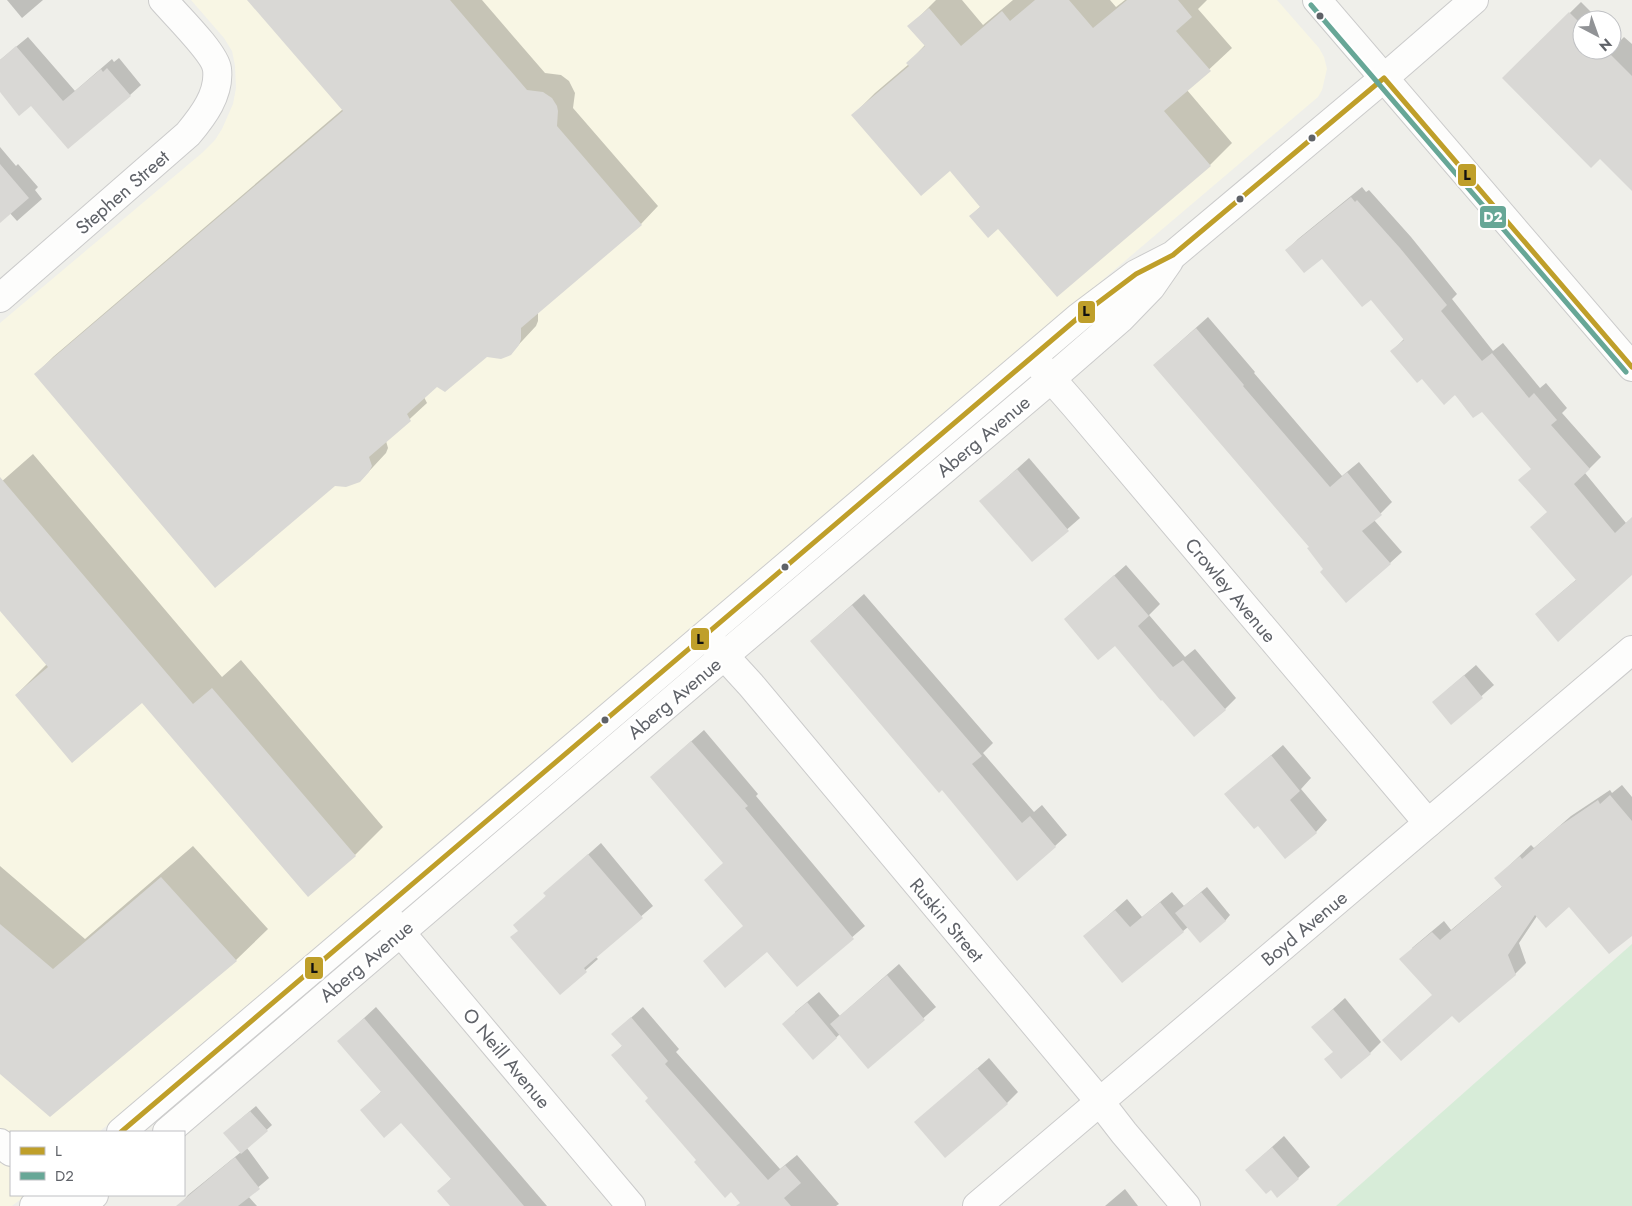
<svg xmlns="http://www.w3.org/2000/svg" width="1632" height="1206" font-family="Jost,sans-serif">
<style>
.commercial{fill:#f8f6e4}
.green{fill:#d7ecd8}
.shadow{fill:#0003}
.building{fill:#d9d8d5}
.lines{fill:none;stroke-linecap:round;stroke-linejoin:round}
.minor-casing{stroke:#cbcbcb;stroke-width:30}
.tertiary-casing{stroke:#cbcbcb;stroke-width:30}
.minor{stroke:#fdfdfc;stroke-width:28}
.tertiary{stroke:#fdfdfc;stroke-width:28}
.bus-1-casing{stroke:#fff;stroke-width:9}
.bus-2-casing{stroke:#fff;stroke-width:9}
.bus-1{stroke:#bf9f2a;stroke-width:5}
.bus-2{stroke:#67a797;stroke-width:5}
.bus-dot{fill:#5f6268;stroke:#fff;stroke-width:2}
.labels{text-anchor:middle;stroke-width:5;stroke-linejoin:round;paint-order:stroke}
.street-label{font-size:19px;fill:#5f6268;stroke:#fff}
.line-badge{stroke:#fff;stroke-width:2}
.badge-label{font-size:14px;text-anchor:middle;font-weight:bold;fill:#fff}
.pale-badge-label{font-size:14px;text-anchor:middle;font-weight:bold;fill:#111}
</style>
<rect width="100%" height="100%" fill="#efefea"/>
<!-- commercial -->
<path class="commercial" d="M191,0H1277L1319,48L1324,57L1327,69L1322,90L1318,97L99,1132H11V1195H26L12,1206H0V323L202,153L215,140L222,129L233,104L236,88L235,66L232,51L224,38Z"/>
<!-- green -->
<path class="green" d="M1632,944V1206H1336Z"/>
<!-- shadow -->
<g class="shadow">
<path d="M7,0H43L22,18Z"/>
<path d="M249,0H482L545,73L561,75L569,81L575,93L573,108L658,206L641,224L538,312V321L536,326L510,354L486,356L436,385L424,397L427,403L386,441L388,448L386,453L360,481L36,374L53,357L343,109Z"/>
<path d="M936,0H962L983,25L1013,0H1110L1116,7L1125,0H1207L1198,9L1232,48L1187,90L1232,143L1210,165L999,227L971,216L981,206L950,170L853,115L875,93L909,64L908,63L925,45L909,27Z"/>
<path d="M1581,2L1599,20H1582V50H1612V33L1620,41L1624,37L1632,44V189L1600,157L1504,78Z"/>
<path d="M28,37L75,91L112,59L114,62L119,58L141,85L130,95L32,104L0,91V60Z"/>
<path d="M0,147L16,166L18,164L38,187L35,190L42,199L17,221L0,202Z"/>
<path d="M1362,187L1366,192L1369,190L1411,237L1457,294L1452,299L1493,351L1503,343L1540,388L1546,383L1567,408L1562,413L1601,457L1585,473L1626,523L1632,518V574L1536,614L1577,579L1531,527L1548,512L1532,469L1482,410L1423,377L1392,351L1405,338L1371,298L1322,258L1287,250L1298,239Z"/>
<path d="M1208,317L1255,372L1254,373L1342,476L1359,462L1392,502L1374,520L1402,552L1390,563L1325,569L1310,547L1154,365Z"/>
<path d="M33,454L222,677L241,660L383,827L355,855L143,701L16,695L47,664L0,609V483Z"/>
<path d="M1029,458L1080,518L1032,560L981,501Z"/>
<path d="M1126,565L1160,604L1149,615L1185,657L1195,649L1236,698L1225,709L1115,644L1065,619Z"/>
<path d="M864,594L993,743L983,753L1034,812L1042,805L1067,835L1055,846L942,788L811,641Z"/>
<path d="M1476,665L1494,685L1451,723L1446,691Z"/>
<path d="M704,730L758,794L756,796L865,926L797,985L744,925L724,862L651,777Z"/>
<path d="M1283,745L1311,778L1301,789L1327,820L1316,832L1258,825L1226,794Z"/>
<path d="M1622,785L1632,797V934L1569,905L1537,916L1519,943L1526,963L1515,974L1433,994L1412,948L1444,921L1451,930L1503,886L1496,878L1531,845L1534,848L1571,816L1610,790L1612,793Z"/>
<path d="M601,843L653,906L595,956L598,959L560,993L519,930L547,895L545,893Z"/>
<path d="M193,846L268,929L236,960L50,1115L0,1073V866L85,939Z"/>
<path d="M1207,887L1230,915L1225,921L1188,927L1122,981L1085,936L1127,899L1142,917L1172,892L1184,906Z"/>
<path d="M899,964L936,1007L868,1067L840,1034L813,1058L795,1012L819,992L840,1016Z"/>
<path d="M1345,998L1381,1042L1370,1053L1334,1051L1313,1027Z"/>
<path d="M376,1007L547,1206H452L439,1191L452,1178L402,1121L362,1110L382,1091L339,1041Z"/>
<path d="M643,1007L679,1049L676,1052L780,1169L797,1155L839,1204L836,1206H744L731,1191L698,1160L650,1098L613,1055L623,1045L613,1034Z"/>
<path d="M989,1058L1018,1092L1007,1103L916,1122Z"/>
<path d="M256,1106L272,1125L247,1148L269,1178L248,1196L257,1206H179L188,1195L241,1152L230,1128Z"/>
<path d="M1284,1136L1310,1167L1298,1178L1271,1188L1247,1170Z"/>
<path d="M1125,1189L1138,1206H1105Z"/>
</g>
<!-- building -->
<g class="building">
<path d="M247,0H450L527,90L543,92L552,98L557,106L558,111L557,126L642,225L521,328V339L519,345L511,355L501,359L487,357L445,392L437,387L407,414L411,421L369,457L372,466L369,472L360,482L346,487L335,486L215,588L34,374L343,111Z"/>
<path d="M1035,0H1069L1093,28L1127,0H1178L1192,17L1176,31L1211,71L1164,111L1211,166L1057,297L998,229L988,238L969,216L980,207L950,171L921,196L851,115L909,66L906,63L925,46L907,26L929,8L961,46L1002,11L1010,21Z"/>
<path d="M1569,12L1582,25V50H1606L1632,76V191L1600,159L1591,168L1502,78Z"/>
<path d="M16,46L63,101L101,69L103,72L107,68L131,96L68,149L31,106L19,116L0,92V60Z"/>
<path d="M0,164L29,198L0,223Z"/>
<path d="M1351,197L1355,202L1357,200L1400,248L1447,305L1441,311L1482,361L1492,353L1529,398L1534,393L1557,420L1551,425L1590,469L1574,484L1615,533L1632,517V575L1558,642L1535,614L1576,580L1530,527L1547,512L1518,480L1531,469L1482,412L1473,418L1455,395L1444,405L1422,379L1417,383L1390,351L1404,340L1371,300L1362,307L1322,259L1304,273L1285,250Z"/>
<path d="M1196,328L1244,385L1243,386L1330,487L1347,472L1382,515L1362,531L1391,564L1346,603L1320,572L1323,569L1307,548L1309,547L1153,365Z"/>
<path d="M1017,469L1069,531L1032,562L979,501Z"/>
<path d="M0,477L193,704L212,688L356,856L308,897L142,703L72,763L15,695L48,667L0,611Z"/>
<path d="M1114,575L1149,616L1138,626L1173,667L1183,660L1226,710L1194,737L1162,700L1161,701L1115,646L1098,660L1064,619Z"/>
<path d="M852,605L982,756L972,764L1022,823L1030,816L1056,847L1017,881L942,790L939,793L810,641Z"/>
<path d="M1464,675L1483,698L1451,725L1432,702Z"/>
<path d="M691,741L748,806L745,808L854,939L797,987L767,952L725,988L703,961L743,926L704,880L723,863L650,777Z"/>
<path d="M1271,755L1300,791L1290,800L1317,833L1285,859L1258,826L1254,829L1224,794Z"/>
<path d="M1610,795L1632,821V936L1609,954L1569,907L1546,928L1535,915L1508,955L1516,975L1459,1023L1452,1016L1401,1061L1382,1040L1432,995L1399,959L1432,932L1440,940L1502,887L1494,878L1520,856L1522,859L1558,827L1598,800L1600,804Z"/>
<path d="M588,854L643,918L584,968L587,972L560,995L510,937L518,931L513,925L546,896L543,893Z"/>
<path d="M161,877L237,961L50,1117L0,1074V924L53,969Z"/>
<path d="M1201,892L1226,921L1200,943L1175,913Z"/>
<path d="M1160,902L1184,932L1122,983L1083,936L1115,910L1130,927Z"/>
<path d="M887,975L925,1020L868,1069L830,1024Z"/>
<path d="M807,1002L837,1038L813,1060L782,1024Z"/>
<path d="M1333,1009L1371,1054L1341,1079L1324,1059L1333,1052L1311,1027Z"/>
<path d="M631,1017L668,1061L665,1064L768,1180L785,1165L801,1183L784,1198L791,1206H736L740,1203L731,1192L725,1198L694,1162L696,1160L645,1101L648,1098L611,1055L622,1046L611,1034Z"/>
<path d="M364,1018L460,1131L524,1206H450L437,1191L451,1179L401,1123L384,1138L360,1110L381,1092L337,1041Z"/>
<path d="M977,1068L1008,1104L945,1158L914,1122Z"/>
<path d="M250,1111L268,1131L241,1154L223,1133Z"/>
<path d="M1272,1147L1299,1179L1277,1198L1271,1190L1266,1194L1245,1170Z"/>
<path d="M235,1157L260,1189L238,1206H176Z"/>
</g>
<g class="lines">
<defs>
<g id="minor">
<path d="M1384,78L1474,0"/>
<path d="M0,298L188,134C203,116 220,94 217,69C215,53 175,14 163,0"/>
<path d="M1035,360L1076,407L1428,823"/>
<path d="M708,638L751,685L1100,1102L1124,1133L1186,1206"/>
<path d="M385,914L631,1206"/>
<path d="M0,1143L11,1152"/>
<path d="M60,1195L71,1206"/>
<path d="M977,1206L1632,650"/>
</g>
<g id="tertiary">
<path d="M1317,0L1632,367"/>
<path d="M121,1132L1079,317L1136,274L1173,255L1384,78"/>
<path d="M167,1132L724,656L1051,379L1120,319L1151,287L1169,261"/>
<path d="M34,1206L47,1195"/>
<path d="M80,1206L94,1195"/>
</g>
</defs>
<!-- minor casing -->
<use href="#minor" class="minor-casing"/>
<!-- tertiary casing -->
<use href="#tertiary" class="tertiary-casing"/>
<!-- minor -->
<use href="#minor" class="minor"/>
<!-- tertiary -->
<use href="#tertiary" class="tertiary"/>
<defs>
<path id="bus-1" d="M121,1132L1079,317L1136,274L1173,255L1384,78L1632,367"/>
<path id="bus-2" d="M1311,5L1626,372"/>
</defs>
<!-- bus-1 casing -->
<use href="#bus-1" class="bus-1-casing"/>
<!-- bus-2 casing -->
<use href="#bus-2" class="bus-2-casing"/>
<!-- bus-1 -->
<use href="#bus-1" class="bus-1"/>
<!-- bus-2 -->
<use href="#bus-2" class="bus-2"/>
</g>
<!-- markers -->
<g class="bus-dot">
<circle cx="1320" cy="16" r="4.5"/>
<circle cx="1312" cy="138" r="4.5"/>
<circle cx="1240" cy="199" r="4.5"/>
<circle cx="785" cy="567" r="4.5"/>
<circle cx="605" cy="720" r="4.5"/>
</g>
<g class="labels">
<!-- street labels -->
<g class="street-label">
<text transform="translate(122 192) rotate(-41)" y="7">Stephen Street</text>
<text transform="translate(983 436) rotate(-40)" y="7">Aberg Avenue</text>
<text transform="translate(1231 590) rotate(50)" y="7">Crowley Avenue</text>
<text transform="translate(674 698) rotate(-40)" y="7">Aberg Avenue</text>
<text transform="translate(947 920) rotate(50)" y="7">Ruskin Street</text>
<text transform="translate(1304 928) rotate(-40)" y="7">Boyd Avenue</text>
<text transform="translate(366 961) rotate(-40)" y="7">Aberg Avenue</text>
<text transform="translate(507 1058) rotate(50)" y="7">O Neill Avenue</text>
</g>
</g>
<g class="line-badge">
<rect x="1457" y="163" width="20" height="24" rx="5" fill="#bf9f2a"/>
<rect x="1479" y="205" width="28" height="24" rx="5" fill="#67a797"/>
<rect x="1077" y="300" width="19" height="24" rx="5" fill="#bf9f2a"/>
<rect x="690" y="627" width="20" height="24" rx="5" fill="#bf9f2a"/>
<rect x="304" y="956" width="20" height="24" rx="5" fill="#bf9f2a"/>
</g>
<g class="badge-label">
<text x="1493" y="222">D2</text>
</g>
<g class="pale-badge-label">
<text x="1467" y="180">L</text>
<text x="1086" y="316">L</text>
<text x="700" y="644">L</text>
<text x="314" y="973">L</text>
</g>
<!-- legend -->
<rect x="10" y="1131" width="175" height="65" fill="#ffffff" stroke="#bfc0c3"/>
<rect x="20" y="1147" width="25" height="8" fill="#bf9f2a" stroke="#bfc0c3"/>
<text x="55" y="1156" font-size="15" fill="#5f6268">L</text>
<rect x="20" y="1172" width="25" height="8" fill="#67a797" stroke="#bfc0c3"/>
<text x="55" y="1181" font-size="15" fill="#5f6268">D2</text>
<!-- north arrow -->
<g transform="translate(1597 35) rotate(139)"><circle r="24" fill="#ffffff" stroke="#bfc0c3"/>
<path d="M0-4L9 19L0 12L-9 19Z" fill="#919396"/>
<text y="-8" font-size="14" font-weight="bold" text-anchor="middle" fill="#5f6268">N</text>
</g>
</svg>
